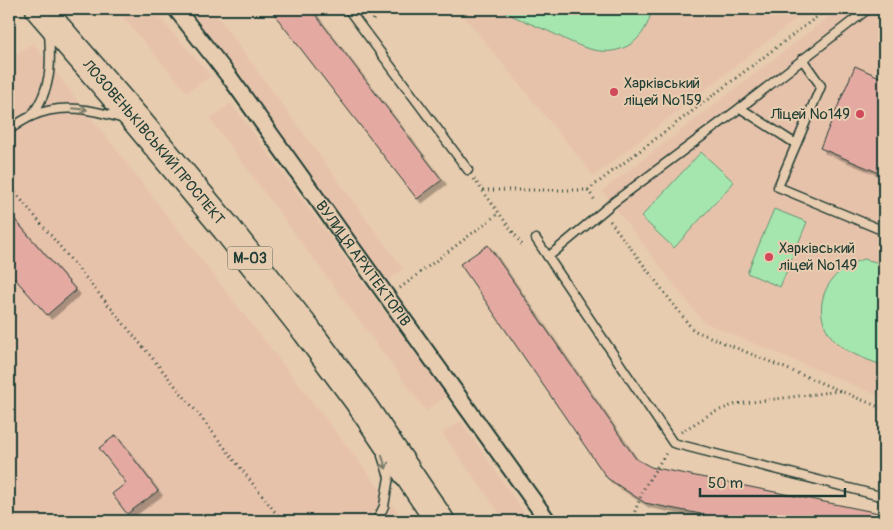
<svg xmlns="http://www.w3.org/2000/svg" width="893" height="530" font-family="Pangolin,sans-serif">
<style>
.built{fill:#e7c2ab}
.green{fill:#a5e6af;stroke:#629272}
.building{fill:#e4aaa2;stroke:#1f3d34;filter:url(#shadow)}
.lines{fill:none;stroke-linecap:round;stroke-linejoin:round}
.lane-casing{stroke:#1f3d34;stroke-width:11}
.street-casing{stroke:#1f3d34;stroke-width:19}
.highway-casing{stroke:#1f3d34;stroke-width:31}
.path{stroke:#1f3d34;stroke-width:3;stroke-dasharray:1 4;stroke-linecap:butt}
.lane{stroke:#e8ccaf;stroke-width:8}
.street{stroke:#e8ccaf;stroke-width:15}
.highway{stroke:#e8ccaf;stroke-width:28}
.oneway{stroke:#797d6b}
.poi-dot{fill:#d1495b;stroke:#e8ccaf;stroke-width:2}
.labels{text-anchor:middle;stroke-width:4;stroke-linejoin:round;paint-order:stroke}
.shield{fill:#e8ccaf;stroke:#5b6859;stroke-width:1}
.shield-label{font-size:14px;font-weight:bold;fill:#1f3d34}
.poi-label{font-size:15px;fill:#1f3d34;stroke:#e8ccaf;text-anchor:start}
.street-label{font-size:15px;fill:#1f3d34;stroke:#e8ccaf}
</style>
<defs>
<filter id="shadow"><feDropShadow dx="4.5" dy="4.5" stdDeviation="0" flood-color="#0004"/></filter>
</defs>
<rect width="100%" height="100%" fill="#e8ccaf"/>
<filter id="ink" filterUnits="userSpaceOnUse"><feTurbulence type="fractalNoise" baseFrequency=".02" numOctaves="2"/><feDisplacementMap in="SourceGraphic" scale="10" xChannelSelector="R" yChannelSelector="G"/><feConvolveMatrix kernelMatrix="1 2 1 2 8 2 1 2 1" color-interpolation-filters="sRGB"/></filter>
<g filter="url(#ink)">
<!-- built -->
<g class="built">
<path d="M116,9H152L211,76L187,92Z"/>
<path d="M185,9H212L403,269L386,282Z"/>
<path d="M458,9H809L594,176Z"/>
<path d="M839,9H884V398L703,322L602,191Z"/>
<path d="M33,43L405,521H9V58Z"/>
<path d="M231,103L447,396L426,411L210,119Z"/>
<path d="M461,421L530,521H505L442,433Z"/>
</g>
<!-- green -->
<g class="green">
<path d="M498,9H652C649,23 643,36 631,44C603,62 574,43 548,31C531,24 514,17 498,9Z"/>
<path d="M701,152L734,182L674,248L641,217Z"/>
<path d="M774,209L807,222L780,287L747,273Z"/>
<path d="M864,259L884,264V366C869,360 848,354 836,342C806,312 826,269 864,259Z"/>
</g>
<!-- building -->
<g class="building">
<path d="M270,9H311L442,180L417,199Z"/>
<path d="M855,66L884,79V175L820,148Z"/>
<path d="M9,213L76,290L47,315L9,272Z"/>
<path d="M488,245L636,459L651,467L884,514V521H736L645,503L607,478L460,264Z"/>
<path d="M116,435L158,491L127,514L112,494L126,483L99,448Z"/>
</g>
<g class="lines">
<defs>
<g id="lane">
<path d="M348,9L468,170"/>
<path d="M802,9H803"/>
<path d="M802,59L821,86L778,187L884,231"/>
<path d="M740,108L796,144"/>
<path d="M32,115C52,88 51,64 49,32"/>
<path d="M9,130C16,125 24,119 32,116C63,102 94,110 124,119"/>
<path d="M536,239L673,443L884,497"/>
<path d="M548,257L614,202L740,108L868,9"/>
<path d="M377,521L384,506L389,477L382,456"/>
</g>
<g id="street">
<path id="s1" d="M176,9L231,79L548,521"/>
</g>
<g id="highway">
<path id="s2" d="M40,9L138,122L227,229L307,331L359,401L440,521"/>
</g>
</defs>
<!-- lane casing -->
<use href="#lane" class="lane-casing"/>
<!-- street casing -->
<use href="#street" class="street-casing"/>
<!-- highway casing -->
<use href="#highway" class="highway-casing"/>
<!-- path -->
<g class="path">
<path d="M373,20L381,9"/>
<path d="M474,179L523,246"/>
<path d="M9,185L196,411L282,521"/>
<path d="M483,190H588L827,9"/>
<path d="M588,190L596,202"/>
<path d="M610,221L693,330L884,409"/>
<path d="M400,288L499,213"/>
<path d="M681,432L712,413L736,404L839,391"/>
<path d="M631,521L645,486L666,453"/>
</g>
<!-- lane -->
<use href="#lane" class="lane"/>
<!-- street -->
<use href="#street" class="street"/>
<!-- highway -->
<use href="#highway" class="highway"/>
</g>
<!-- one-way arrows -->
<defs><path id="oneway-shaft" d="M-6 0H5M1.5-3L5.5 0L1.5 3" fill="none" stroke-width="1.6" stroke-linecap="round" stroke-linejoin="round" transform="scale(1.25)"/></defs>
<g class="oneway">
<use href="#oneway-shaft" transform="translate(80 109) rotate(6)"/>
<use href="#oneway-shaft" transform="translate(384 462) rotate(72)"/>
</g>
</g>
<!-- markers -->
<g class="poi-dot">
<circle cx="614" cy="92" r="5"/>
<circle cx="860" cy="114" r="5"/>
<circle cx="769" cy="257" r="5"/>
</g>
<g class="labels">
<!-- shield labels -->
<rect class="shield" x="227.5" y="246.5" width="45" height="23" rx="4"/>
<g class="shield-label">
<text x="250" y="263">М-03</text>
</g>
<!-- poi labels -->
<g class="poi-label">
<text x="624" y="88">Харківський<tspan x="624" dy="17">ліцей №159</tspan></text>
<text x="850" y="119" text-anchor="end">Ліцей №149</text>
<text x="779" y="253">Харківський<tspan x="779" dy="17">ліцей №149</tspan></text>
</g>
<!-- street labels -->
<g class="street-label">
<text dy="5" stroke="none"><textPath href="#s2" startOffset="175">ЛОЗОВЕНЬКІВСЬКИЙ ПРОСПЕКТ</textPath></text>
<text dy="5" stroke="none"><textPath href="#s1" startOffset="316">ВУЛИЦЯ АРХІТЕКТОРІВ</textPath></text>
</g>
</g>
<!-- margin -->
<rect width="893" height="530" fill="none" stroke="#e8ccaf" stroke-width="30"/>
<rect x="15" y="15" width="863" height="500" fill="none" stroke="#1f3d34" stroke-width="2" filter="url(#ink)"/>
<!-- scale -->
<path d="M700 488v8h145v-8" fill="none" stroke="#1f3d34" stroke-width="2.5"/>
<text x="708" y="488" font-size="15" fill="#1f3d34" stroke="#e8ccaf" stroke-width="4" paint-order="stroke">50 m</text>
</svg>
